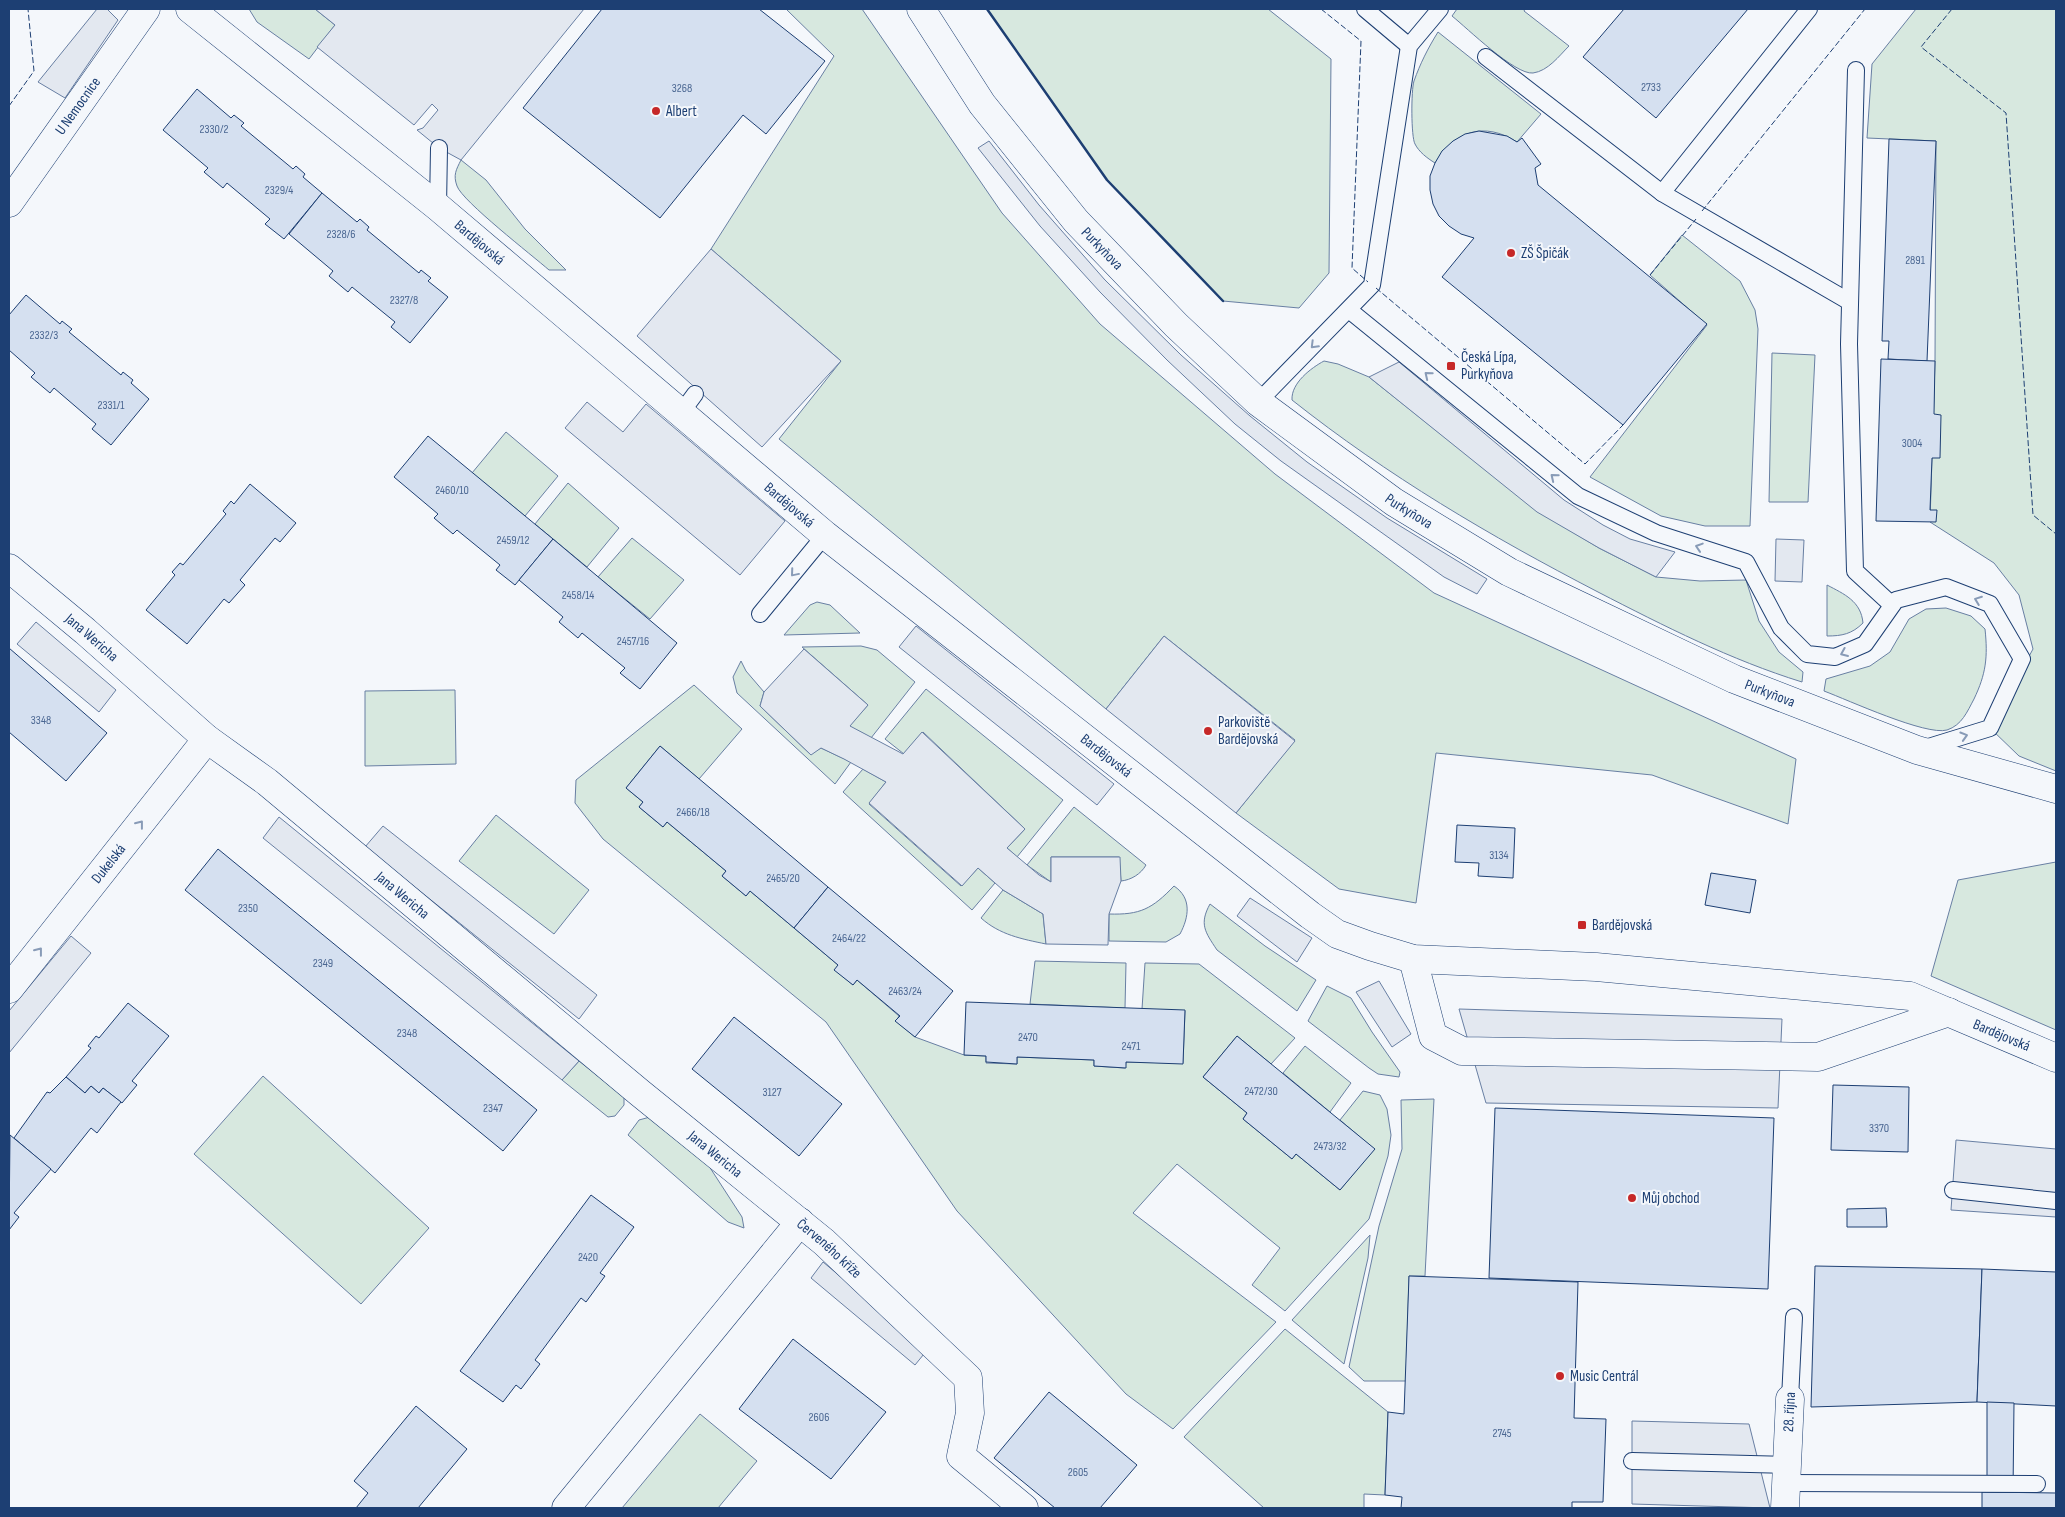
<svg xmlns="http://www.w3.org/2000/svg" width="2065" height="1517" font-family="'Sofia Sans Condensed',sans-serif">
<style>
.green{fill:#d7e8df;stroke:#687fa3}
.parking{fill:#e3e8f0;stroke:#687fa3}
.building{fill:#d5e0f0;stroke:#1d3f73}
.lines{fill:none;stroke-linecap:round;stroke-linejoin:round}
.service-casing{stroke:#1d3f73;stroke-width:18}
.minor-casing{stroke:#1d3f73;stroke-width:29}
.service{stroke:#f4f7fb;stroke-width:16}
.minor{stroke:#f4f7fb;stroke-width:28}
.fence{stroke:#1d3f73;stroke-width:1;stroke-dasharray:6 2.5;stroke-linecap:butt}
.wall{stroke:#1d3f73;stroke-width:2.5}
.oneway{stroke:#889bb7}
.poi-dot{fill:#c62828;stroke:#f4f7fb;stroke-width:2}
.labels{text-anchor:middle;stroke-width:4;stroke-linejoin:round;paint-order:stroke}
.number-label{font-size:12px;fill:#4b6792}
.street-label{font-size:15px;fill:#1d3f73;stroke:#f4f7fb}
.poi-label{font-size:15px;fill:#1d3f73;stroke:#f4f7fb;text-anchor:start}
</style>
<rect width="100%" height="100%" fill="#f4f7fb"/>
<!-- green -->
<g class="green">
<path d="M249,9H315L335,25L309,59L257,22Z"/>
<path d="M786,9H862L1002,213L1100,324L1275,474L1434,593L1796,759L1788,824L1652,775L1436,753L1416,903L1339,889L1236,813L1295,740L1164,636L1106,709L779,439L841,361L711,249L834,56Z"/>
<path d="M987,9H1268L1331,59L1329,273L1299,308L1223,301L1107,180Z"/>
<path d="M1457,9H1525L1524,11L1569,46C1559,56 1548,71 1533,73C1515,75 1467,28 1452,16Z"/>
<path d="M1916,9H2056V771L2019,756L1990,728L2033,649L2019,595L1994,563L1930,522L1935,361L1936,141L1867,138L1872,64Z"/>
<path d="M1438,32L1541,114L1517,142C1484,121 1455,131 1435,163C1427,158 1419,152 1415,144C1411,137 1411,90 1414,81C1420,64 1428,48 1438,32Z"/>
<path d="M461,160L486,180L525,229L566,270H549C533,256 462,201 457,186C453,175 456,170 461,160Z"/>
<path d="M1682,235L1740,281L1755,310L1758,329L1750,526H1705L1661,516L1590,477L1707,325L1650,275Z"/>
<path d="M1772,353L1815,355L1808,502H1769Z"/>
<path d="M1324,361L1338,364L1369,377L1536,510L1599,548L1656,577L1700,581L1746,580L1759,621L1779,652L1803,672L1802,682C1731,660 1664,626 1598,592C1490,536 1388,476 1292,400C1291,383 1311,368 1324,361Z"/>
<path d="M506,432L558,476L525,516L472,473Z"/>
<path d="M568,483L619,528L587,567L535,524Z"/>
<path d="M632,538L684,580L650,619L598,577Z"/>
<path d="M1827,585C1844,594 1861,601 1863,623C1852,634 1842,636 1827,636Z"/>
<path d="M817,602L830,605L860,633L784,635L810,605Z"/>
<path d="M1946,608L1971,616L1985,629C1988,657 1986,674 1974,699C1967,712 1962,725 1947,730C1926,736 1848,700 1824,691L1826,679L1870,666L1890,652L1909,619L1926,609Z"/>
<path d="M861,646L877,650L915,682L871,738L849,726L868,705L802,647Z"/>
<path d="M741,661L746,671L764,692L760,706L810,754L821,748L851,762L835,784L737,693L733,677Z"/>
<path d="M694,685L742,729L699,779L660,746L626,788L643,802L639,807L663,827L667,822L726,871L722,876L746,896L750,891L838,965L835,970L853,985L857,980L899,1016L896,1021L915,1037L964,1055L986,1056V1063L1017,1064V1057L1094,1060V1066L1125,1068L1126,1062L1183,1063L1185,1011L1142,1009L1145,963L1199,964L1295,1038L1271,1064L1237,1036L1203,1077L1247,1113L1243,1119L1292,1159L1296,1154L1340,1190L1374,1149L1340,1120L1363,1091L1380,1095L1387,1109L1391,1135L1388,1156L1369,1219L1285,1311L1252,1285L1280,1248L1177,1164L1133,1213L1276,1322L1173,1429L1126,1394L957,1211L826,1022L603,839L575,803L576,780Z"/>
<path d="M926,689L1063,800L1017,857L1007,848L1025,829L923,732L904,754L885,739Z"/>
<path d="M455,690L456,764L365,766V691Z"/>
<path d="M863,769L886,782L869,804L961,886L978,868L995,883L972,910L843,792Z"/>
<path d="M1074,807L1146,865C1141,874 1131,880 1121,881L1119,857H1051V882L1027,865Z"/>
<path d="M496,815L589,890L554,934L459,861Z"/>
<path d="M2056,862V1030L1931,976L1958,880Z"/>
<path d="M1174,886C1192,898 1189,917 1180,934L1166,942L1109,941V914C1140,915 1152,909 1174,886Z"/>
<path d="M1003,890L1043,914L1046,944C1022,939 1000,935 981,918Z"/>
<path d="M1210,904L1265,946L1316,980L1297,1011L1217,950C1205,932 1199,924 1210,904Z"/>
<path d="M1035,961L1126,963L1125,1008L1030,1004Z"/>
<path d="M1327,986L1351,998L1372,1032L1400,1072L1399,1077L1378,1074L1369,1068L1308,1021Z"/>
<path d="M1305,1046L1351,1083L1330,1112L1283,1073Z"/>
<path d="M579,1061L624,1097V1105L615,1116L608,1117L562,1080Z"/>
<path d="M263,1076L429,1228L361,1304L194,1154Z"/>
<path d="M1434,1099L1425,1276H1409L1406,1381H1364L1349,1367L1379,1226L1402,1149L1401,1100Z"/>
<path d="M650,1117L705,1160L742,1217L744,1228L728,1222L628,1135L639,1120Z"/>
<path d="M1370,1235L1368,1258L1344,1364L1292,1320Z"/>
<path d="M1285,1329L1388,1412L1385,1495L1364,1494V1508H1264L1184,1437Z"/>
<path d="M700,1414L757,1461L718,1508H622Z"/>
</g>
<!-- parking -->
<g class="parking">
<path d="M97,9H107L118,20L65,98L38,82Z"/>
<path d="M315,9H584L461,160L439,148L417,130L423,128L438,110L432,104L414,125L317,47L335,25Z"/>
<path d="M989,141L1039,205L1105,280L1181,355L1250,416L1307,462L1387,518L1487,579L1477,594L1444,577L1385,535L1281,461L1235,424L1167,360L1100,292L1040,226L978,148Z"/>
<path d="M711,249L841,361L762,447L637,336Z"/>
<path d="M1399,362L1564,500L1603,525L1630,539L1675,552L1656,577L1599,548L1537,512L1369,377Z"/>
<path d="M587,402L623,432L646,404L785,521L740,575L565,428Z"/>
<path d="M1776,539L1804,540L1802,582L1775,581Z"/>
<path d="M36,622L116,690L99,712L17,644Z"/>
<path d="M916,626L1114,784L1097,805L899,647Z"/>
<path d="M1164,636L1295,741L1236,813L1106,709Z"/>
<path d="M804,649L868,705L850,726L903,754L922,732L1025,829L1007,848L1039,875L1051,882V857H1120L1121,881L1109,914L1108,945L1046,944L1043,914L1003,890L978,868L962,886L869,803L886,782L844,759L821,748L811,755L760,706L764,692Z"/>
<path d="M279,817L579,1061L562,1080L263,838Z"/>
<path d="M383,826L597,995L579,1019L365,847Z"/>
<path d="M1250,898L1312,938L1297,962L1237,916Z"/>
<path d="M71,936L91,953L9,1053V1011Z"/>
<path d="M1379,981L1411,1034L1392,1047L1356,992Z"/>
<path d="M1459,1009L1782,1019L1778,1108L1486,1103Z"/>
<path d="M1956,1140L2056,1149V1217L1951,1210Z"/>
<path d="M823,1262L928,1349L915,1365L811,1278Z"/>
<path d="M1632,1421L1749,1424L1770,1508L1632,1504Z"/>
</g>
<!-- building -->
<g class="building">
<path d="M602,9H759L825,61L766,134L743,115L660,218L523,108Z"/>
<path d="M1624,9H1748L1656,118L1583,57Z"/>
<path d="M197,89L231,118L234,115L244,123L241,126L293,169L296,166L305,174L303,177L322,193L284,239L265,224L270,219L227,183L223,188L204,172L208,168L163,130Z"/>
<path d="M1479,131L1507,136L1517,142L1522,138L1541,164L1535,168L1538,185L1707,324L1623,425L1442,277L1474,238L1461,234L1449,226L1439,216L1433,204L1430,190V176L1435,163L1442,151L1453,141L1465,134Z"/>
<path d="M1889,139L1936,141L1927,361L1888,359L1889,341H1882Z"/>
<path d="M322,193L357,222L360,219L369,227L367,230L419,273L421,270L431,278L428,281L448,297L410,343L391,327L395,322L352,287L348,292L329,276L333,271L289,234Z"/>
<path d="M26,295L60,324L62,321L72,329L69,332L121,375L123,372L133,380L131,383L149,399L111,445L92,429L96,424L54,388L50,393L31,377L35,373L9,350V315Z"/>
<path d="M1881,359L1935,361L1934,414L1941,415L1940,458H1932L1930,510H1937L1936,522L1876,521Z"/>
<path d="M428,436L553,539L515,585L496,570L500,565L457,530L453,534L434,518L438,514L394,477Z"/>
<path d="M250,484L296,523L280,542L275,538L240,580L245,585L229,603L224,599L187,644L146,610L175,575L172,572L180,563L183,565L226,514L223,511L231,501L234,504Z"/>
<path d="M553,539L677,643L640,689L620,673L625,668L582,633L578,638L559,622L563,617L519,580Z"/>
<path d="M9,648L107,733L66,781L9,732Z"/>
<path d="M660,746L828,887L794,928L750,891L746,896L722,876L726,871L667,822L663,827L639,807L643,802L626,788Z"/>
<path d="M1457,825L1515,828L1513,878L1478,876L1479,863L1455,862Z"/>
<path d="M218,849L537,1110L503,1151L185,890Z"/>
<path d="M1711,873L1756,880L1750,913L1705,905Z"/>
<path d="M828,887L953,991L915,1037L895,1021L900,1016L857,980L853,985L834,970L838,965L794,928Z"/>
<path d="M966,1002L1185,1010L1183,1064L1126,1062V1068L1094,1066V1060L1017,1057V1064L986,1062V1056L964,1055Z"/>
<path d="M128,1003L169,1036L132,1081L137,1085L122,1103L103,1088L99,1093L91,1086L85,1093L66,1077L91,1048L88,1046L96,1036L99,1038Z"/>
<path d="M734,1017L842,1104L799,1156L692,1069Z"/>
<path d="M1237,1036L1375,1149L1340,1190L1296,1154L1292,1159L1243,1119L1247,1113L1203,1077Z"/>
<path d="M66,1077L85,1093L91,1086L99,1093L103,1088L121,1102L97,1133L91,1128L55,1173L14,1138L47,1092L50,1093Z"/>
<path d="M1833,1085L1909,1087L1908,1152L1831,1150Z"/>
<path d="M1495,1108L1774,1118L1768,1289L1489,1278Z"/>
<path d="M10,1135L51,1169L14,1213L19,1217L9,1230Z"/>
<path d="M591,1195L634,1227L600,1273L605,1276L586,1302L581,1298L535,1360L540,1364L521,1389L516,1385L503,1402L460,1371Z"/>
<path d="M1886,1208L1887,1227H1847V1209Z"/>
<path d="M1815,1266L1982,1269L1977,1402L1811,1407Z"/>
<path d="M1982,1269L2056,1272V1406L1977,1402Z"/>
<path d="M1409,1276L1578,1282L1574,1418L1606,1419L1603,1502H1572V1508H1401L1402,1497L1385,1495L1388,1412L1404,1414Z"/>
<path d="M793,1339L886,1412L831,1479L739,1409Z"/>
<path d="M1049,1392L1137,1465L1100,1508H1055L994,1458Z"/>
<path d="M1987,1402L2014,1403L2013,1492H1987Z"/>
<path d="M416,1406L467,1449L418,1508H356L368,1493L354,1481Z"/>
<path d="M1982,1492L2056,1493V1508H1982Z"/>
</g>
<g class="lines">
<defs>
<g id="service">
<path d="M1365,9L1409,46"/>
<path d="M1486,57L1662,193L1850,302"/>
<path d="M1856,70L1849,344L1855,571L1892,605"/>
<path d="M1662,193L1809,9"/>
<path d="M438,207L439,148"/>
<path d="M1349,310L1578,496L1656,533L1746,562L1781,628L1807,654L1835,657L1865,644L1896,600L1946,587L1990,604L2022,659L1990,728L1922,749"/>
<path d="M1258,402L1372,285L1409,46L1440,9"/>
<path d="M681,413L695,394"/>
<path d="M760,614L825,535"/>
<path d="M1953,1190L2056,1201"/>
<path d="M1790,1399L1794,1317"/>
<path d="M1632,1461L1787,1465"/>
<path d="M1786,1483L2037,1484"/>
</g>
<g id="minor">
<path id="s1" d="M190,9L438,207L825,535L1310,915L1337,934L1370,946L1413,959L1596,967L1910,996L2056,1058"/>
<path id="s2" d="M921,9L982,104L1076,221L1176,325L1258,402L1394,502L1509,572L1734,679L1917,750L2056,789"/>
<path id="s3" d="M9,203L146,9"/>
<path id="s4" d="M9,568L85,631L207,739L267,782L640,1093L824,1242L968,1378L970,1413L961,1456L1024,1508"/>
<path d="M1413,959L1433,1036L1462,1051L1818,1057L1949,1012"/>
<path id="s5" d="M9,989L207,739"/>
<path d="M566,1508L800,1222"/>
<path d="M1785,1508L1790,1399"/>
</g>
</defs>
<!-- service casing -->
<use href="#service" class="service-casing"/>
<!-- minor casing -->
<use href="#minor" class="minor-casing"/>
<!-- service -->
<use href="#service" class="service"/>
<!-- minor -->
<use href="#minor" class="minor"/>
<!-- fence -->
<g class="fence">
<path d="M1321,9L1361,41L1352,268L1368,282"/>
<path d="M1952,9L1921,47L2006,113L2033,515L2056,534"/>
<path d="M9,106L34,71L28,9"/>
<path d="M1702,211L1865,9"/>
<path d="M1650,275L1696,219"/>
<path d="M1376,288L1585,464L1623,425"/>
</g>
<!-- wall -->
<path class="wall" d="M987,9L1107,180L1223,301"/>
</g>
<!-- one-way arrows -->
<defs><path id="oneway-chevron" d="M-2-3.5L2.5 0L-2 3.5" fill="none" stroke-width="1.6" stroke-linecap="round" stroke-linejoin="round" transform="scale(1.25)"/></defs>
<g class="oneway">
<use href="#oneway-chevron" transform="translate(1314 345) rotate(135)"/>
<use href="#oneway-chevron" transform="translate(1428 375) rotate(-141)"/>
<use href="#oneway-chevron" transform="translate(1554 477) rotate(-141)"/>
<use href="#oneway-chevron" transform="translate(1699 547) rotate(-162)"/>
<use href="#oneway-chevron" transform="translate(794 573) rotate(130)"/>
<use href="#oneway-chevron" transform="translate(1978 600) rotate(-159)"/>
<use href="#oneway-chevron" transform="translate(1844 653) rotate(157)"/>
<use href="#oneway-chevron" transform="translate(1964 736) rotate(-17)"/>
<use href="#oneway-chevron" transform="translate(140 824) rotate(-52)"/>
<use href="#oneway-chevron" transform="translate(39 951) rotate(-52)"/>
</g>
<!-- markers -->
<g class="poi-dot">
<circle cx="656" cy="111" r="5"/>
<circle cx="1511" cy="253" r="5"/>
<rect x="1446" y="361" width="10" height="10" rx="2.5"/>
<circle cx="1208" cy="731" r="5"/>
<rect x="1577" y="920" width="10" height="10" rx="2.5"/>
<circle cx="1632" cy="1198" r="5"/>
<circle cx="1560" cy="1376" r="5"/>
</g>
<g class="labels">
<!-- number labels -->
<g class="number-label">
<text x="1651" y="91">2733</text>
<text x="682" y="92">3268</text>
<text x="214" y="133">2330/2</text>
<text x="279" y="194">2329/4</text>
<text x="341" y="238">2328/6</text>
<text x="1915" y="264">2891</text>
<text x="404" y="304">2327/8</text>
<text x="44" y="339">2332/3</text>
<text x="111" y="409">2331/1</text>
<text x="1912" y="447">3004</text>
<text x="452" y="494">2460/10</text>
<text x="513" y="544">2459/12</text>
<text x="578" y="599">2458/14</text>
<text x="633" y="645">2457/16</text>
<text x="41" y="724">3348</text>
<text x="693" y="816">2466/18</text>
<text x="1499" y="859">3134</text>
<text x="783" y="882">2465/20</text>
<text x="248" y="912">2350</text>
<text x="849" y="942">2464/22</text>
<text x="323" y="967">2349</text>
<text x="905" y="995">2463/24</text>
<text x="407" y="1037">2348</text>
<text x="1028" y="1041">2470</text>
<text x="1131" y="1050">2471</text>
<text x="1261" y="1095">2472/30</text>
<text x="772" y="1096">3127</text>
<text x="493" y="1112">2347</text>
<text x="1879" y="1132">3370</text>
<text x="1330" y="1150">2473/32</text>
<text x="588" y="1261">2420</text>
<text x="819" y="1421">2606</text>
<text x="1502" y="1437">2745</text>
<text x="1078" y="1476">2605</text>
</g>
<!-- street labels -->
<g class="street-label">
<text dy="5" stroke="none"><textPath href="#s3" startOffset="119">U Nemocnice</textPath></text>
<text dy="5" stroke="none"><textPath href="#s1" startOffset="372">Bardějovská</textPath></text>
<text dy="5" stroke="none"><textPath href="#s2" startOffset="301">Purkyňova</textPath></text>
<text dy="5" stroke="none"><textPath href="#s1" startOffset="778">Bardějovská</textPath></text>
<text dy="5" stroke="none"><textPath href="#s2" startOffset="706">Purkyňova</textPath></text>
<text dy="5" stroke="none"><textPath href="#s4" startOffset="108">Jana Wericha</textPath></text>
<text dy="5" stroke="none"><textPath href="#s2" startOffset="1111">Purkyňova</textPath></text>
<text dy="5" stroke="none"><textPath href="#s1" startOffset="1182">Bardějovská</textPath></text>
<text dy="5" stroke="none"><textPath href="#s5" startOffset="160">Dukelská</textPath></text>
<text dy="5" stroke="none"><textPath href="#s4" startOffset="512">Jana Wericha</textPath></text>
<text dy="5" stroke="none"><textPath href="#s1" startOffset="2152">Bardějovská</textPath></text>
<text dy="5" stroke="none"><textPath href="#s4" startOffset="918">Jana Wericha</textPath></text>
<text dy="5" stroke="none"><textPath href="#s4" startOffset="1066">Červeného kříže</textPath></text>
<text transform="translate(1789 1412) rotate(-87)" y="5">28. října</text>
</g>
<!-- poi labels -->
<g class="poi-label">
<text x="666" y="116">Albert</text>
<text x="1521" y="258">ZŠ Špičák</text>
<text x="1461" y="362">Česká Lípa,<tspan x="1461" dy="17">Purkyňova</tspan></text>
<text x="1218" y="727">Parkoviště<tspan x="1218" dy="17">Bardějovská</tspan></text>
<text x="1592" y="930">Bardějovská</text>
<text x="1642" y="1203">Můj obchod</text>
<text x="1570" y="1381">Music Centrál</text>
</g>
</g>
<!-- border -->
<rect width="2065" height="1517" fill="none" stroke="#1d3f73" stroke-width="20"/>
</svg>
